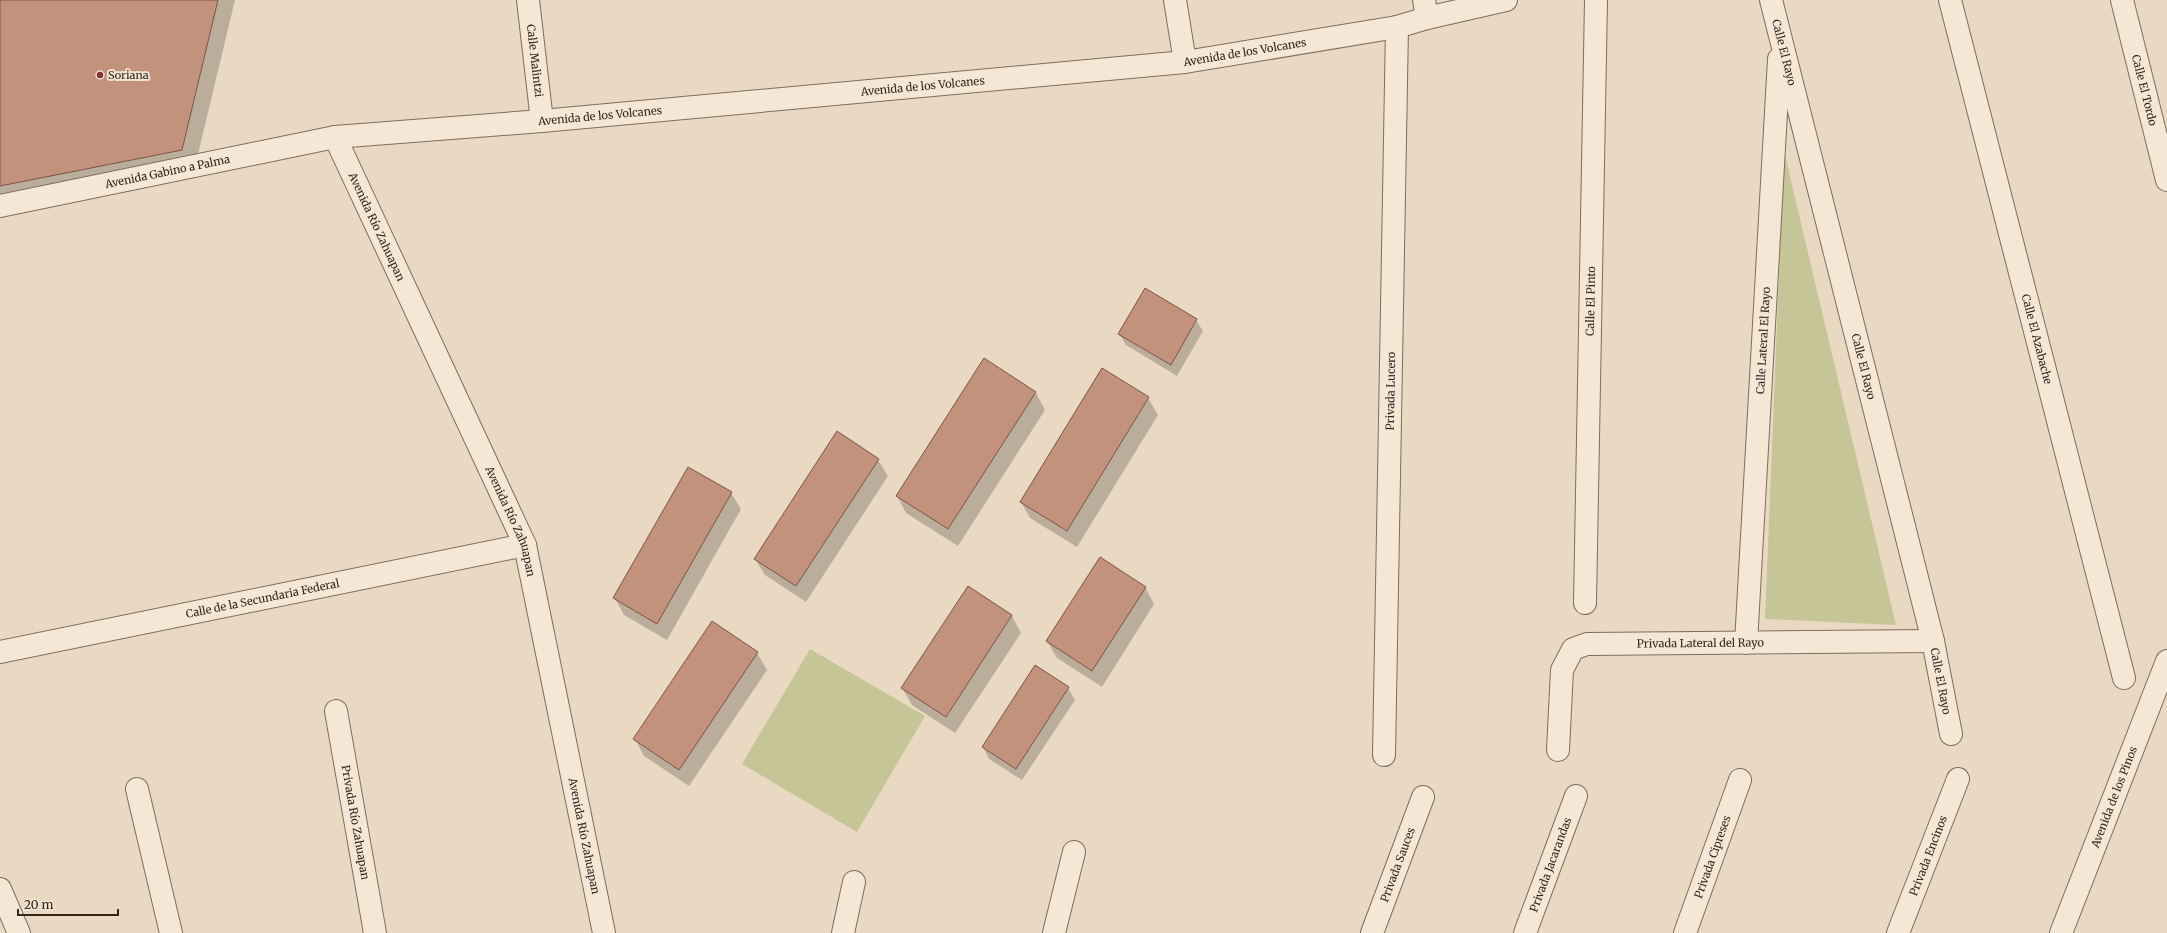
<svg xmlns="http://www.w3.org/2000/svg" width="2167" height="933" font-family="Merriweather,serif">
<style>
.green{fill:#c5c598}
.shadow{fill:#0003}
.building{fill:#c3927d;stroke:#7d5444}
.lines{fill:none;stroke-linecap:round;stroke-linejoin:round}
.minor-casing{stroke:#816b5c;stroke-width:24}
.tertiary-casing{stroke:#816b5c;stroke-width:24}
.minor{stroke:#f4e7d5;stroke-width:22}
.tertiary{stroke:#f4e7d5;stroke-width:22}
.poi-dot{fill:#89323d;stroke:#f1e4d2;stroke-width:1.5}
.labels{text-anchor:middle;stroke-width:4;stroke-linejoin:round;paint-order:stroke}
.street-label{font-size:11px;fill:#32261e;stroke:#f1e4d2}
.poi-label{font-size:11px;fill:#32261e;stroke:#f1e4d2;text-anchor:start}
</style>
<rect width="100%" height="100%" fill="#e9d9c3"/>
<!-- green -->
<g class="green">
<path d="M1784,151L1896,625L1765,619Z"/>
<path d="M810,649L925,716L857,832L742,764Z"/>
</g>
<!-- shadow -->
<g class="shadow">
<path d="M0,0H235L194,171L0,210Z"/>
<path d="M1196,320L1203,331L1177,376L1126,345L1119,334Z"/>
<path d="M984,359L1036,393L1045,410L958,546L906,513L897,496Z"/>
<path d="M1102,369L1148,398L1158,415L1077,547L1030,518L1021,502Z"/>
<path d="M878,460L888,476L806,602L765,575L755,559Z"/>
<path d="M731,493L741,509L667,640L624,615L615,598Z"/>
<path d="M1145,587L1154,604L1102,687L1057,658L1047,641Z"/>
<path d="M968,588L1012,616L1021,633L955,733L912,705L902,688Z"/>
<path d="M757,653L767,670L689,786L644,756L635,739Z"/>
<path d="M1035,667L1068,688L1075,700L1022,780L989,759L983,747Z"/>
</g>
<!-- building -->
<g class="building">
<path d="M0,0H218L182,150L0,186Z"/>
<path d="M1145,288L1197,319L1171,365L1118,334Z"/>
<path d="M984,358L1036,392L948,529L896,496Z"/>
<path d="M1102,368L1149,397L1067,531L1020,502Z"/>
<path d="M837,431L879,459L796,586L754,559Z"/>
<path d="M688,467L732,492L657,624L613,598Z"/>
<path d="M1100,557L1146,587L1092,671L1046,641Z"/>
<path d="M968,586L1012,615L946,717L901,688Z"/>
<path d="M712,621L758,652L679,770L633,739Z"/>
<path d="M1035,665L1069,687L1016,769L982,747Z"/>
</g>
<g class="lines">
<defs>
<g id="minor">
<path id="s1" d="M528,0L542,121"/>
<path d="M1175,0L1185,62"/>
<path d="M1424,0L1427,18"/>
<path id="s2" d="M1771,0L1933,641L1951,734"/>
<path id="s3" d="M1950,0L2124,678"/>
<path id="s4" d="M2122,0L2167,180"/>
<path id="s5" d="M335,137L525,545L604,933"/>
<path id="s6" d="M1585,603L1596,0"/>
<path id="s7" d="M1746,643L1779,59"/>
<path id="s8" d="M0,652L525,545"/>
<path id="s9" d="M336,711L375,933"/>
<path id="s10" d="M1558,750L1562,670L1573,649L1587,644L1933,641"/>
<path id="s11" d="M1384,755L1397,27"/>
<path d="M137,789L171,933"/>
<path d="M0,889L19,933"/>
<path d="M843,933L854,882"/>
<path d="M1054,933L1074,852"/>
<path id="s12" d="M1372,933L1423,797"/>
<path id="s13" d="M1525,933L1576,796"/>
<path id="s14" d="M1685,933L1740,780"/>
<path id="s15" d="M1898,933L1958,779"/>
<path id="s16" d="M2061,933L2167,661"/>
</g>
<g id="tertiary">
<path id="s17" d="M0,206L335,137L542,121L1185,62L1397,27L1427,18L1506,0"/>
</g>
</defs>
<!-- minor casing -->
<use href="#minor" class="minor-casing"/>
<!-- tertiary casing -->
<use href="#tertiary" class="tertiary-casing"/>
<!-- minor -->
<use href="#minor" class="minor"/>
<!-- tertiary -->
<use href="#tertiary" class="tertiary"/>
</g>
<!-- markers -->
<circle class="poi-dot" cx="100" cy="75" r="4"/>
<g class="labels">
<!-- street labels -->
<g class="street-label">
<text dy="4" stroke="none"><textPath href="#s17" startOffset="1256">Avenida de los Volcanes</textPath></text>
<text dy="4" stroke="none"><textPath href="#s2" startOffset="54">Calle El Rayo</textPath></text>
<text dy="4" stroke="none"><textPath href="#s1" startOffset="61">Calle Malintzi</textPath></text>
<text dy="4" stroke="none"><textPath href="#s17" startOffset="932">Avenida de los Volcanes</textPath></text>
<text dy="4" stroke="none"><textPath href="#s4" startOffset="93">Calle El Tordo</textPath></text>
<text dy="4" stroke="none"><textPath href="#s17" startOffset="608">Avenida de los Volcanes</textPath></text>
<text dy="4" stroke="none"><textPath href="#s17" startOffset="171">Avenida Gabino a Palma</textPath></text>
<text dy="4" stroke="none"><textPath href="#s5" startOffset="99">Avenida Río Zahuapan</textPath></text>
<text dy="4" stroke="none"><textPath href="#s6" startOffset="302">Calle El Pinto</textPath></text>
<text dy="4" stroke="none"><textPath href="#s3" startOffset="350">Calle El Azabache</textPath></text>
<text dy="4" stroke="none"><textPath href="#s7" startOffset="303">Calle Lateral El Rayo</textPath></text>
<text dy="4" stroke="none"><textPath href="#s2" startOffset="378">Calle El Rayo</textPath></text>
<text dy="4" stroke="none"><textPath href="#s11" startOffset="364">Privada Lucero</textPath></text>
<text dy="4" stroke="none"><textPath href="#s5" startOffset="423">Avenida Río Zahuapan</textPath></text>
<text dy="4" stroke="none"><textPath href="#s8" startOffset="268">Calle de la Secundaria Federal</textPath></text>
<text dy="4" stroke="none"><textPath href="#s10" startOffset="232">Privada Lateral del Rayo</textPath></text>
<text dy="4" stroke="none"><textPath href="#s2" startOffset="702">Calle El Rayo</textPath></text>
<text dy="4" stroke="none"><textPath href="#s16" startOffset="146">Avenida de los Pinos</textPath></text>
<text dy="4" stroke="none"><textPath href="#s9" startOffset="113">Privada Río Zahuapan</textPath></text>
<text dy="4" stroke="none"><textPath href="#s5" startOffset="747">Avenida Río Zahuapan</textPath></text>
<text dy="4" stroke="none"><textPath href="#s14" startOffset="81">Privada Cipreses</textPath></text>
<text dy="4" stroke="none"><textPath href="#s15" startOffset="83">Privada Encinos</textPath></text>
<text dy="4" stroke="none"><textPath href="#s12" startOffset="73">Privada Sauces</textPath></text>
<text dy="4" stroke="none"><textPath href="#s13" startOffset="73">Privada Jacarandas</textPath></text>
</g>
<!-- poi labels -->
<g class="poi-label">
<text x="108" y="79">Soriana</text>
</g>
</g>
<!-- scale -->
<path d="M18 909v6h100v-6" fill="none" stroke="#32261e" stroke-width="2"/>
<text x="24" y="909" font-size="12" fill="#32261e" stroke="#f1e4d2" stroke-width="3" paint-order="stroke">20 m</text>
</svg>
